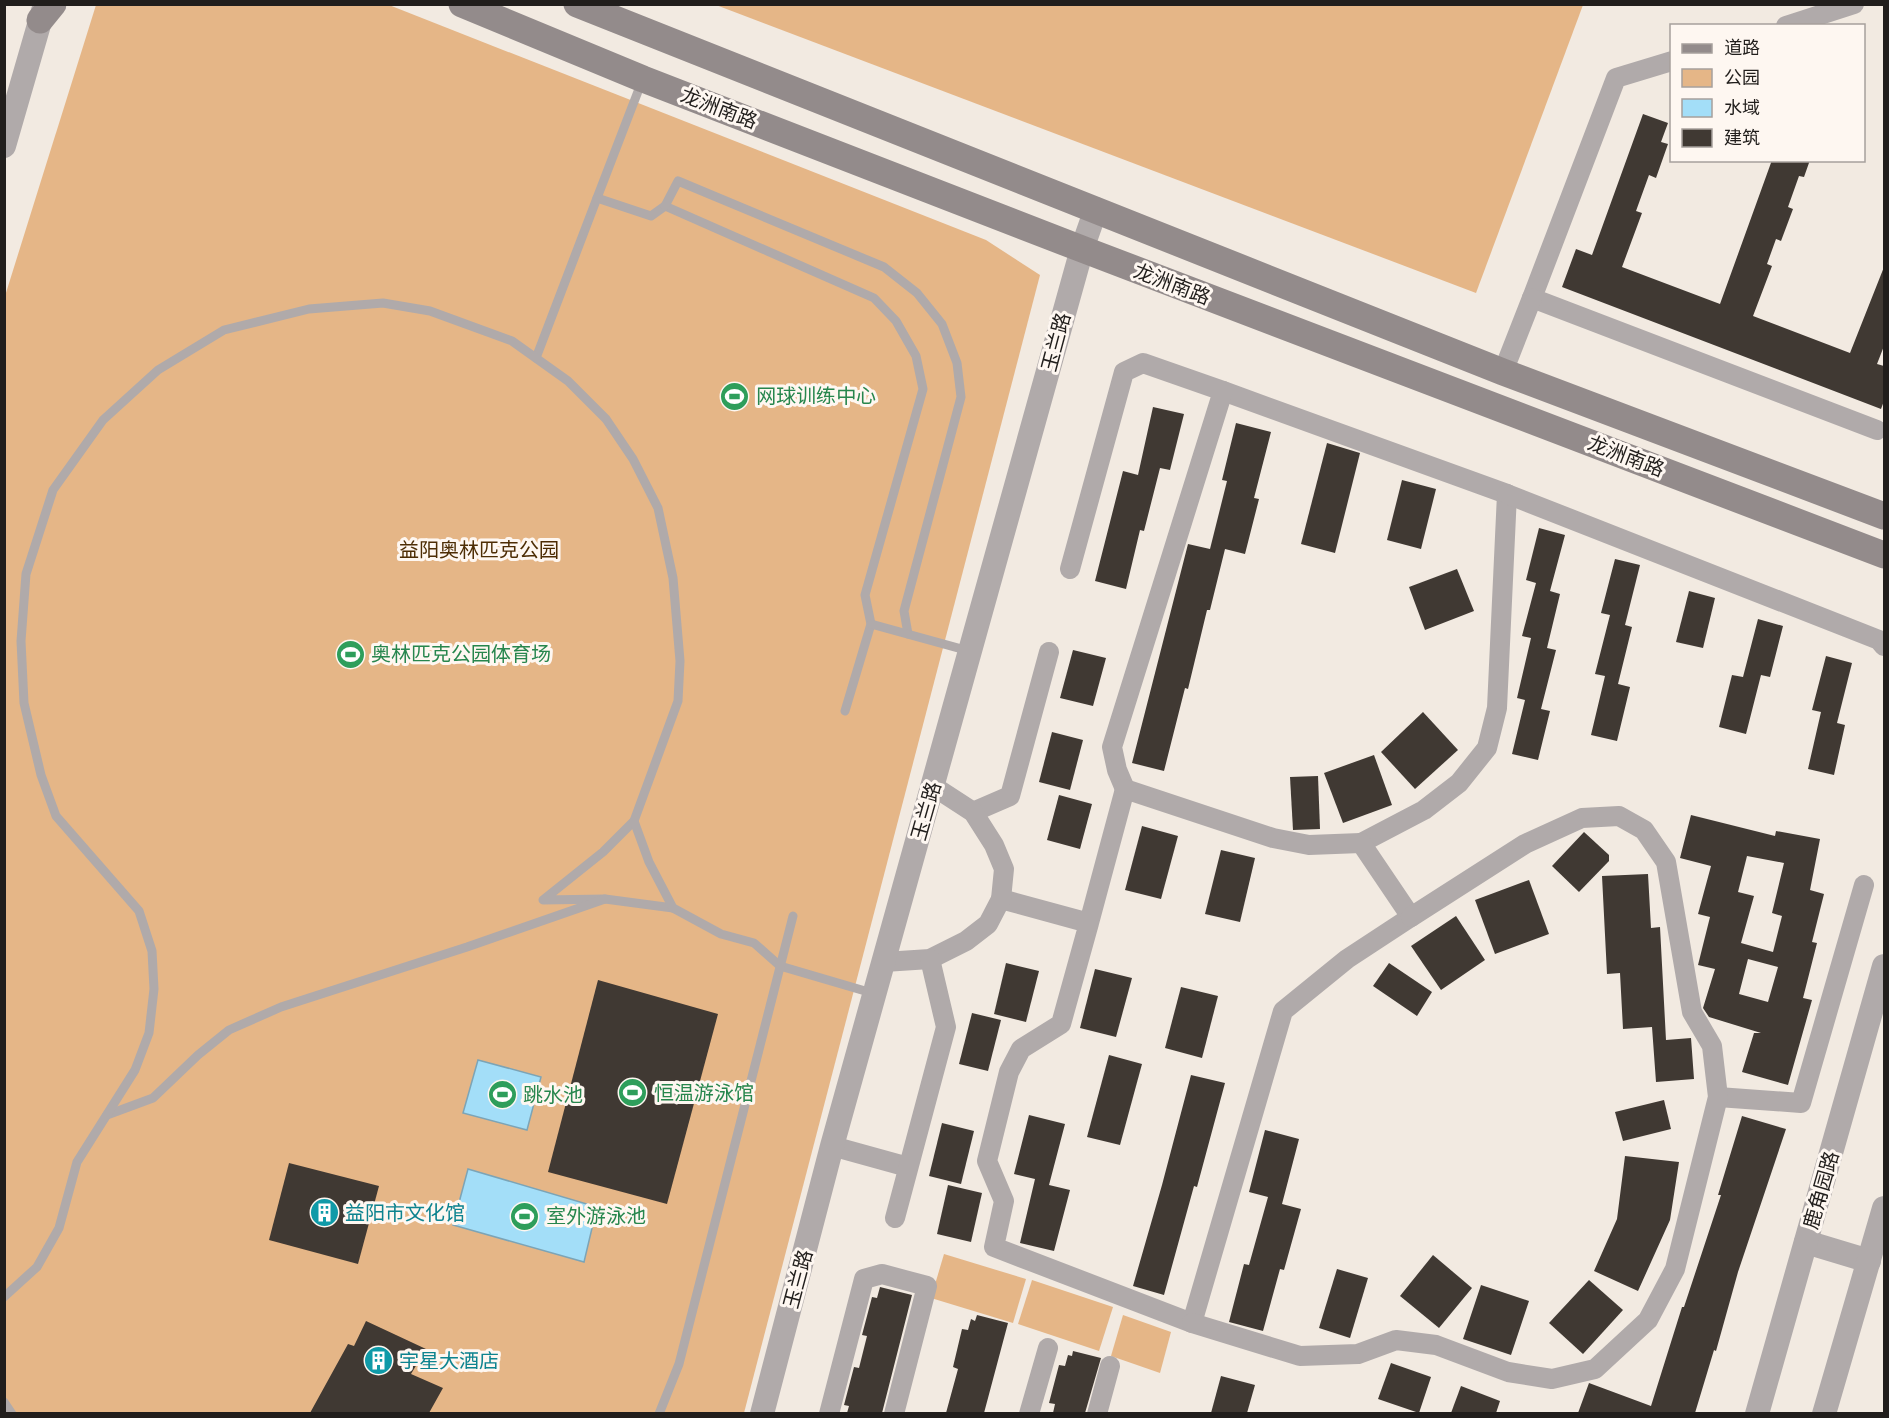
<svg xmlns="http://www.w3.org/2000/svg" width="1889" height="1418" font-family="'Roboto Condensed','Noto Sans SC',sans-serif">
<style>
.green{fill:#e5b687}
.water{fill:#a3def8;stroke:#7ca4b6;stroke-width:1.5}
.building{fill:#403933;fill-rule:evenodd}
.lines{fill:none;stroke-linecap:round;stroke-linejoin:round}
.service{stroke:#b0aaaa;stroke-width:9}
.minor{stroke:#b0aaaa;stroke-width:20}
.tertiary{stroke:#b0aaaa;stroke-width:24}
.secondary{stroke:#938b8b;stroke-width:27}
.labels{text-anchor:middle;stroke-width:6;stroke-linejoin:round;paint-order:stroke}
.street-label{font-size:20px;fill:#211e1c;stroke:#fef7f1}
.leisure-label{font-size:20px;fill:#27864d;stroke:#fef7f1;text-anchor:start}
.park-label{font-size:20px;fill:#4d2d04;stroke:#fef7f1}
.culture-label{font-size:20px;fill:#0d838f;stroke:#fef7f1;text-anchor:start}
</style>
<rect width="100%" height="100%" fill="#f2eae1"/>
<!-- green -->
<g class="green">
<path d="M96,5H389L986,240L1040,275L744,1413L5,1414V296Z"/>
<path d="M716,5H1583L1476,293Z"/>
<path d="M944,1254L1026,1279L1013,1323L931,1298Z"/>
<path d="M1032,1280L1113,1307L1099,1351L1018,1324Z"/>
<path d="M1123,1315L1171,1332L1160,1373L1111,1356Z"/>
</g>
<!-- water -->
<g class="water">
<path d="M478,1060L541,1077L527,1130L463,1113Z"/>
<path d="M468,1169L597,1207L584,1262L453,1225Z"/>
</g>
<!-- building -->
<g class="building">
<path d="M1643,114L1668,123L1661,142L1668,144L1656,178L1649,175L1636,211L1642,213L1622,267L1720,304L1772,160H1810L1804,177L1799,176L1788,207L1793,209L1781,241L1776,239L1767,264L1772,266L1753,316L1850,353L1884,267V346L1877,364L1884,366V401L1881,409L1562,287L1576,249L1592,255Z"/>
<path d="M1153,407L1184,414L1170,470L1160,468L1144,531L1140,530L1126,589L1095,581L1123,471L1138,475Z"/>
<path d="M1236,423L1271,432L1254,498L1259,499L1245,554L1225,549L1210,610H1207L1188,689L1185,688L1164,771L1132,763L1188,544L1210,549L1227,481L1222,480Z"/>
<path d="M1327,443L1360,453L1335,553L1301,544Z"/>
<path d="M1402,480L1436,489L1421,549L1387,540Z"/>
<path d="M1539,528L1565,535L1550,591L1560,594L1547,648L1556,650L1541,709L1550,711L1538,760L1512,754L1525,700L1517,698L1531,638L1522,636L1536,583L1526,580Z"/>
<path d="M1615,559L1640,565L1625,625L1632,627L1618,684L1630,687L1617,741L1591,735L1605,676L1595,674L1610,615L1601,613Z"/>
<path d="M1457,569L1474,611L1425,630L1409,587Z"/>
<path d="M1689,591L1715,598L1703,648L1676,642Z"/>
<path d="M1758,619L1783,626L1770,677L1761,675L1746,734L1719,727L1732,675L1743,677Z"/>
<path d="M1073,650L1106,658L1093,706L1060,698Z"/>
<path d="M1826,656L1852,663L1837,723L1845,725L1834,775L1808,769L1821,712L1812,710Z"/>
<path d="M1423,712L1458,750L1415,789L1381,752Z"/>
<path d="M1052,732L1083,740L1070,790L1039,782Z"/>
<path d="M1374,755L1392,805L1343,823L1324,773Z"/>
<path d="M1318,776L1320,829L1293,830L1290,777Z"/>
<path d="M1059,795L1092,804L1080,849L1047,840Z"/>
<path d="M1691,815L1775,836L1776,831L1820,839L1810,890L1824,894L1812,942L1817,943L1803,998L1812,1000L1788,1085L1742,1072L1754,1033H1761L1709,1017L1703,1008L1715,969L1698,965L1710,917L1698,914L1711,866L1680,858ZM1747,856L1784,863L1772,913L1782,916L1773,952L1741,943L1754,896L1738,892ZM1748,959L1778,967L1768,1002L1739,994Z"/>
<path d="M1142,826L1178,836L1161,899L1125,890Z"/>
<path d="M1584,832L1609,855V861L1579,892L1552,866Z"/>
<path d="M1221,850L1255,858L1240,922L1205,914Z"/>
<path d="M1648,874L1651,928L1660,927L1666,1040L1691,1038L1694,1079L1656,1082L1652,1027L1623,1029L1620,973L1607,974L1602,876Z"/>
<path d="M1529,880L1549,934L1495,954L1475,900Z"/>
<path d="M1456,916L1485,960L1441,990L1411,946Z"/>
<path d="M1006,963L1039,971L1026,1022L994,1014Z"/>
<path d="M1389,963L1432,992L1417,1016L1373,986Z"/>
<path d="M1095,969L1132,978L1116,1037L1080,1028Z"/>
<path d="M598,980L718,1014L667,1204L548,1172Z"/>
<path d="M1181,987L1218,996L1202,1058L1165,1048Z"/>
<path d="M972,1013L1001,1020L988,1071L959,1064Z"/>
<path d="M1109,1055L1142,1064L1120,1145L1087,1137Z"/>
<path d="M1191,1075L1225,1083L1197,1187L1194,1186L1164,1295L1133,1286L1162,1185Z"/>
<path d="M1664,1100L1671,1129L1623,1141L1615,1112Z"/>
<path d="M1029,1115L1065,1124L1049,1185L1070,1190L1054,1251L1020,1243L1035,1179L1014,1174Z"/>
<path d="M1742,1116L1786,1129L1738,1272L1716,1351L1714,1350L1695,1413H1578L1589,1383L1651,1406L1682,1307H1684L1721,1195H1718Z"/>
<path d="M942,1123L974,1131L961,1184L929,1176Z"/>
<path d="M1265,1130L1299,1139L1282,1204L1301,1209L1284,1270L1280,1269L1263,1331L1229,1322L1244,1264L1249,1265L1268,1197L1249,1192Z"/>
<path d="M1625,1156L1679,1162L1670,1220L1638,1291L1594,1271L1617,1219Z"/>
<path d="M289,1163L379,1186L358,1264L269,1240Z"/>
<path d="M948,1185L982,1193L971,1242L937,1234Z"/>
<path d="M1433,1255L1472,1288L1439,1328L1400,1296Z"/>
<path d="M1337,1269L1368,1278L1350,1338L1319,1328Z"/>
<path d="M1589,1280L1623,1310L1583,1354L1549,1323Z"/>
<path d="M1481,1285L1529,1301L1511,1355L1463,1339Z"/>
<path d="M880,1287L912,1295L882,1413H847L849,1406L844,1405L854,1367L859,1368L867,1336L862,1335L872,1297L877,1298Z"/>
<path d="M977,1315L1008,1323L984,1413H946L958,1369L953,1367L962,1329L968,1330L971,1319L975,1321Z"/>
<path d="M366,1321L426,1349L411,1374L443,1388L429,1413H310L348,1344L354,1346Z"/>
<path d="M1073,1351L1101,1358L1085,1413H1053L1055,1404L1049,1403L1059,1365L1065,1366L1068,1355L1072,1356Z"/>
<path d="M1391,1363L1431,1377L1419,1413L1378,1399Z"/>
<path d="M1221,1376L1255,1385L1247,1413H1211Z"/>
<path d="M1461,1386L1500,1401L1496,1413H1451Z"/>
</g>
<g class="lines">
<!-- service -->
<g class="service">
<path d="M642,81L597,198L651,216L665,206L874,298L896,321L916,356L923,389L865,595L871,624L845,711"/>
<path d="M665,206L678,181L884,267L917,293L942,324L957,363L961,397L904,611L908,634"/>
<path d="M536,358L597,198"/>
<path d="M871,624L969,651"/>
<path d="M634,821L603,852L543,900L605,899L673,908"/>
<path d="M107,1115L153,1098L198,1055L229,1030L281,1007L467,947L605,899"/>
<path d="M4,1297L37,1267L59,1228L77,1162L135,1070L149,1033L154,989L152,951L139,911L56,816L41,775L24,703L21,641L26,574L53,490L103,420L158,370L224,330L309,309L383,303L430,311L512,341L568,381L606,419L633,459L658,508L673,578L680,661L678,701L634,821L649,862L673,908L721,934L754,943L780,966L872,993"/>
<path d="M4,1402L12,1414"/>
<path d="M659,1414L679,1364L793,916"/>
</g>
<!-- minor -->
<g class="minor">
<path d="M1786,26L1854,4"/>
<path d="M1672,61L1616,78L1532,298L1877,430"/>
<path d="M1503,372L1532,298"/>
<path d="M1223,391L1507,494L1497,708L1487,748L1459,783L1424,810L1361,843"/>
<path d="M1507,494L1879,640L1884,646"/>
<path d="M1070,569L1124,372L1143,363L1223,391L1112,747L1117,770L1125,789"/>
<path d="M973,812L1010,796L1049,652"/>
<path d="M1001,899L1089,923L1061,1024L1021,1049L1009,1072L987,1161L1004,1201L994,1247L1192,1323L1283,1011L1347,959L1411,917L1361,843L1309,845L1273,838L1125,789L1089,923"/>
<path d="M884,962L930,959L966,941L988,924L1001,899L1004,869L994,845L973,812L933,786"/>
<path d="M1718,1097L1801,1103L1864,885"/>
<path d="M832,1146L908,1167"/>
<path d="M895,1218L946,1027L930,959"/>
<path d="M1192,1323L1300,1356L1358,1354L1396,1340L1436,1345L1508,1372L1552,1379L1595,1369L1648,1320L1675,1269L1718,1097L1712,1046L1692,1012L1666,862L1644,830L1619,816L1582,818L1525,844L1411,917"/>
<path d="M829,1414L864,1279L882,1274L927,1286L894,1414"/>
<path d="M1029,1414L1048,1348"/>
<path d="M1097,1414L1110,1366"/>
</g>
<!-- tertiary -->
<g class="tertiary">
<path d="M4,146L45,4"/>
<path d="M1806,1242L1869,1261"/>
<path d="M762,1414L832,1146L1082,249L1096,209"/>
<path d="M1757,1414L1884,966"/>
<path d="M1824,1414L1884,1208"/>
</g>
<!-- secondary -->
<g class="secondary">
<path d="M462,4L643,79L1082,249L1884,555"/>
<path d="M577,4L1503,372L1884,516"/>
<path d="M40,20L53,4"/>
</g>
</g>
<!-- icons -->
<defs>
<symbol id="stadium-disc" viewBox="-11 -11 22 22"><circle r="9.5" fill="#2e9e5b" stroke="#fef7f1"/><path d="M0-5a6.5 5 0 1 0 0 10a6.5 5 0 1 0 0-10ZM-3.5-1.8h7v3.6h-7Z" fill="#fff"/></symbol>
<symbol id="building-disc" viewBox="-11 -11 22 22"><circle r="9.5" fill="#0f9aa8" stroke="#fef7f1"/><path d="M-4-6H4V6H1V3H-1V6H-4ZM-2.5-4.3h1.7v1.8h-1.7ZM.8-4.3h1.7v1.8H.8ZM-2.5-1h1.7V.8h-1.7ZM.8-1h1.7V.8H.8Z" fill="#fff"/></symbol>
</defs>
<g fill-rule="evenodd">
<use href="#stadium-disc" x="718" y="380" width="33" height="33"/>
<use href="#stadium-disc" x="334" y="638" width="33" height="33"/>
<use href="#stadium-disc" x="616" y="1076" width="33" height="33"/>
<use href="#stadium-disc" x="486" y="1078" width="33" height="33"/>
<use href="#building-disc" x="308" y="1196" width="33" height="33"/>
<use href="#stadium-disc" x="508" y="1200" width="33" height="33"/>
<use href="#building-disc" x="362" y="1344" width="33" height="33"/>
</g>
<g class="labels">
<!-- street labels -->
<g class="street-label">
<text transform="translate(719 108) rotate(21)" y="7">龙洲南路</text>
<text transform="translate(1172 284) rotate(21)" y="7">龙洲南路</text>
<text transform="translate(1056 342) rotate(-75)" y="7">玉兰路</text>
<text transform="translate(1626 456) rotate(21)" y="7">龙洲南路</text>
<text transform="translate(926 811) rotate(-74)" y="7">玉兰路</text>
<text transform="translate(1821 1190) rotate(-74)" y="7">鹿角园路</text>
<text transform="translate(798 1279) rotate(-75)" y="7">玉兰路</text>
</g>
<!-- leisure labels -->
<g class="leisure-label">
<text x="756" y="403">网球训练中心</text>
<text x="371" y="661">奥林匹克公园体育场</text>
<text x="654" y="1100">恒温游泳馆</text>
<text x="523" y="1102">跳水池</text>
<text x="546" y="1223">室外游泳池</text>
</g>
<!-- park labels -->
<g class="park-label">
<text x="479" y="557">益阳奥林匹克公园</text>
</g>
<!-- culture labels -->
<g class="culture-label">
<text x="345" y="1220">益阳市文化馆</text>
<text x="399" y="1368">宇星大酒店</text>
</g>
</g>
<!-- border -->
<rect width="1889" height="1418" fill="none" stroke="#211e1c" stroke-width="12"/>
<!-- legend -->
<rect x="1670" y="24" width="195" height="138" fill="#fef7f1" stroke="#a6a09c" stroke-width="1.5"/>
<rect x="1682" y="44" width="30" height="9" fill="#938b8b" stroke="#a6a09c" stroke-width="1.5"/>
<text x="1724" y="54" font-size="18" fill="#211e1c">道路</text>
<rect x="1682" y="69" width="30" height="18" fill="#e5b687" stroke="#a6a09c" stroke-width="1.5"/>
<text x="1724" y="84" font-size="18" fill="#211e1c">公园</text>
<rect x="1682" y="99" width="30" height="18" fill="#a3def8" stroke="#a6a09c" stroke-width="1.5"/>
<text x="1724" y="114" font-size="18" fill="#211e1c">水域</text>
<rect x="1682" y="129" width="30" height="18" fill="#403933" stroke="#a6a09c" stroke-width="1.5"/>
<text x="1724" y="144" font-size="18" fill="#211e1c">建筑</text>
</svg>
